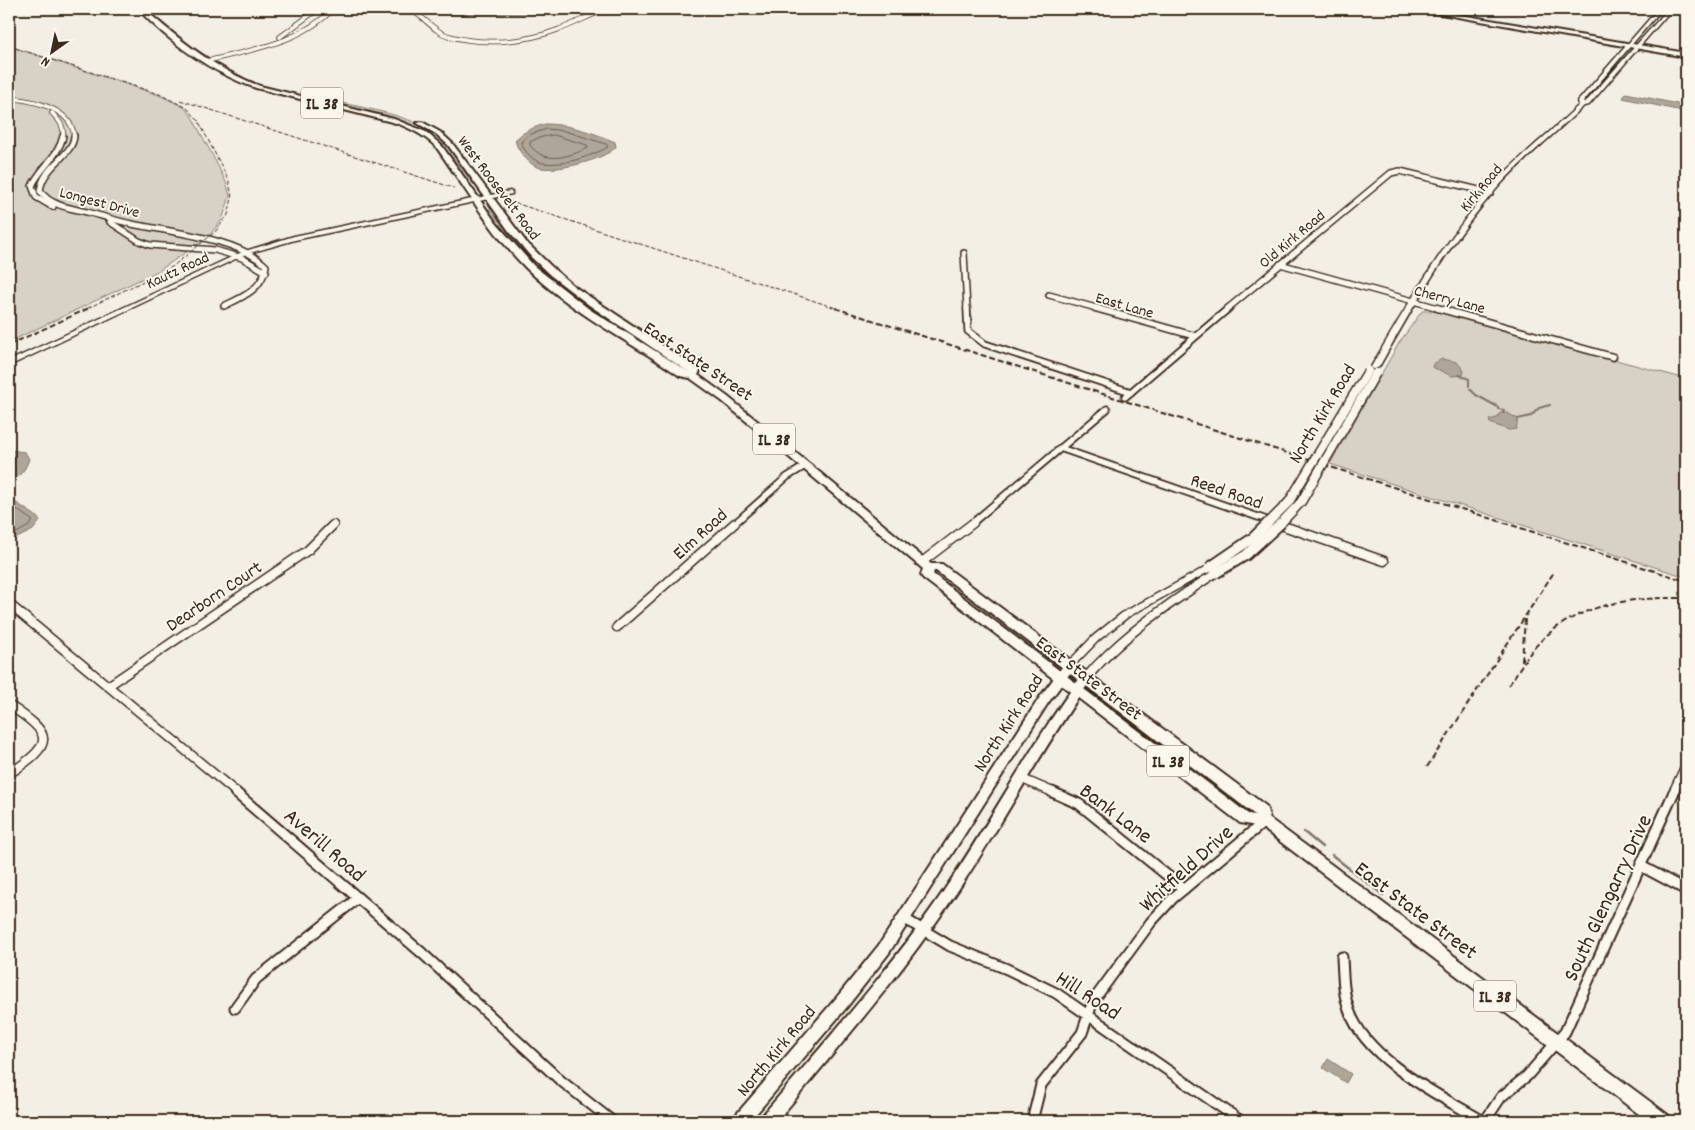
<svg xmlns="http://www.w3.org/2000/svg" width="1695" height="1130" font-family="Dekko,sans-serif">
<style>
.green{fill:#d8d1c6;stroke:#8a7e72}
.water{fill:#afa69a;stroke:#817468}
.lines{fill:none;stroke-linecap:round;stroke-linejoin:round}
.shore{stroke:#695c50;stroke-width:1}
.stream-far1{stroke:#817468;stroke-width:2}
.stream{stroke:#817468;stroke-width:2.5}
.minor-far4-casing{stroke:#3b2a1e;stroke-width:5.5}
.minor-far3-casing{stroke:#3b2a1e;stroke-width:8}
.minor-far2-casing{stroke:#3b2a1e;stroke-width:9}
.minor-far1-casing{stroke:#3b2a1e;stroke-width:11}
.minor-casing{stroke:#3b2a1e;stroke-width:13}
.tertiary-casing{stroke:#3b2a1e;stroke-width:3}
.secondary-casing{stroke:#3b2a1e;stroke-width:4}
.primary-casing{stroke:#3b2a1e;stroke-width:4}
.minor-far4{stroke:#fbf7ec;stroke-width:4}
.minor-far3{stroke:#fbf7ec;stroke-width:5}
.minor-far2{stroke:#fbf7ec;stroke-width:5.5}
.minor-far1{stroke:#fbf7ec;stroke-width:8}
.minor{stroke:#fbf7ec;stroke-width:9}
.tertiary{fill:#fbf7ec;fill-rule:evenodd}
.secondary{fill:#fbf7ec;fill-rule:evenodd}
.primary{fill:#fbf7ec;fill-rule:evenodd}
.rail-far1{stroke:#3b2a1e;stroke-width:1;stroke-dasharray:4.5 2;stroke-linecap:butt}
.rail{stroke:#3b2a1e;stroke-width:2;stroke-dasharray:6 3;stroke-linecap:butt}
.tertiary-bridge-far1-casing{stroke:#3b2a1e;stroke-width:11;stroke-linecap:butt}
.tertiary-bridge-casing{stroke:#3b2a1e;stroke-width:13;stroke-linecap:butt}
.tertiary-bridge-far1{stroke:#fbf7ec;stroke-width:8}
.tertiary-bridge{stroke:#fbf7ec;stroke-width:9}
.labels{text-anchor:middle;stroke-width:4;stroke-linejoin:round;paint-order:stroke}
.far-street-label{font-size:16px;fill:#3b2a1e;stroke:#fbf7ec}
.shield{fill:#fbf7ec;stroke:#75685c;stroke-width:1}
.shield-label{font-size:18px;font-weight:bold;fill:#3b2a1e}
.street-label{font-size:19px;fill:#3b2a1e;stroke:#fbf7ec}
.near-street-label{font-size:22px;fill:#3b2a1e;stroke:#fbf7ec}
</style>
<rect width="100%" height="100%" fill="#f3efe4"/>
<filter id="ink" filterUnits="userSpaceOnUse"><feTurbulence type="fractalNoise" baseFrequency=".02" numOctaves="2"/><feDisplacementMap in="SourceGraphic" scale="10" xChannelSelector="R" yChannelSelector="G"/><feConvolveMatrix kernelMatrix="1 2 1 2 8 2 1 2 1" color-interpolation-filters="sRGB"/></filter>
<g filter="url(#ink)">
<!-- green -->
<g class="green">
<path d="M9,46L159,95L184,107L191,115L215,160L226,182L230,196L222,220L208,237L160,270L9,342Z"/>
<path d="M328,100C363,108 417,115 443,140C456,152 465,169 476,183L473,184C464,172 444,145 433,137C404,114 359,110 324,101Z"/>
<path d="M487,209H490C514,243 544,273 578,297L575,299C536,270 516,249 487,209Z"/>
<path d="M1422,311H1435L1686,379V577L1330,464L1399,343Z"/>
</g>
<!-- water -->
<g class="water">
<path d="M432,9H590L562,15L522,13L448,14Z"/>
<path d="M1626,93L1686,106V112L1623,98Z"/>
<path d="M546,124C568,124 595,133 615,142L616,147C604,160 554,173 537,167C528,163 517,150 515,140C524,131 534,127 546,124Z"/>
<path d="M1442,359L1457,362L1464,371L1463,375L1452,376L1432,367L1433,364Z"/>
<path d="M1500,413H1507L1518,419L1516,429L1509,430L1490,423L1489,420L1497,418Z"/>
<path d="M9,450L25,452L29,459C25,470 21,477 9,480Z"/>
<path d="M9,498L36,516L40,521L33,530L9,542Z"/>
<path d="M1328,1059L1351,1074L1346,1083L1323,1068Z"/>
</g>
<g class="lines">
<!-- shore -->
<g class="shore">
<path d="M547,129L565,131L606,144L608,147C592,156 558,168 539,162C531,159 524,150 521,142L529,135Z"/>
<path d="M554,135L587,145L588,148C569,157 544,165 530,145V142L538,138Z"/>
<path d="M9,504L33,521L29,526L9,537"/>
</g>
<!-- stream-far1 -->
<g class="stream-far1">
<path d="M1459,375L1469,379V386"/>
<path d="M1470,389L1476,395L1498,407V409L1504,410L1503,413"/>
<path d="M1518,419L1531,416L1539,408L1550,405"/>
</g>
<!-- stream -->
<g class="stream">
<path d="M1304,832L1322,847"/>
<path d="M1332,855L1383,895"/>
</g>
<defs>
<g id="minor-far4">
<path d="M408,9C424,15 433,32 449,36C485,46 526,42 560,29C578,23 589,14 610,9"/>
<path d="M280,37L318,9"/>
<path d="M207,61C251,50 300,43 333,9"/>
<path d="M9,98C31,100 74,108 74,138"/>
<path d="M52,113C59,120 65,127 63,138"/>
</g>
<g id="minor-far3">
<path d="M74,136C73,156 43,165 40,191C51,206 70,208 87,212C102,216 117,221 132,224C170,232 238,238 266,266C263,289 243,297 224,306"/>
<path d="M53,207L36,197L32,186C40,168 59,156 63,136"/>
<path d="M110,222L139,241L150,245L215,250L242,258L266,272"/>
<path d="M964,253L967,309"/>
<path d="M1280,264L1442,309"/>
<path d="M1049,295L1100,309"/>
<path d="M1227,309L1391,173L1400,171L1491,193"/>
</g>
<g id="minor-far2">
<path d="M967,308L968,331L985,344L1131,392"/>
<path d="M1095,308L1195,336"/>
<path d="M1437,308L1613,357"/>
<path d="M1125,397L1229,308"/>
<path d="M1060,448L1278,524"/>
<path d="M734,524L787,477L805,466"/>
<path d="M971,524L1107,409"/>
</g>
<g id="minor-far1">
<path d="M1275,523L1384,561"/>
<path d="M922,562L973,523"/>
<path d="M9,604L237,793"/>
<path d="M617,627L735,523"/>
<path d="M108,686L308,550L333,525"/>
<path d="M9,705C54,735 55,743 9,774"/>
<path d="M1020,778L1055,793"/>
<path d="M1673,793L1686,765"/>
</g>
<g id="minor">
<path d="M235,792L422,953L560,1080L612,1121"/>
<path d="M1052,792L1079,804L1184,889"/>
<path d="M1641,866L1686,890"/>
<path d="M905,919L950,946L1007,969L1056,993L1241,1121"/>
<path d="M1342,957C1343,975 1343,993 1349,1010C1367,1061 1439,1095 1483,1121"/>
<path d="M235,1008L256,979L358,898"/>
<path d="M1032,1121L1041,1085L1082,1033L1093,1001L1151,922L1173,898L1264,822"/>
<path d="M1485,1121L1501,1097L1527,1076L1565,1032L1674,792"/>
</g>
<g id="tertiary">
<path d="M1658,9H1662L1583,102V103H1585L1668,9H1672L1589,105L1584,106C1556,133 1524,158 1498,187C1450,241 1414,305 1379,367L1375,369H1372L1371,367C1408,304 1446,238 1495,183C1521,155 1552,131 1579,105L1578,101Z"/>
<path d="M510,191L512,192V194L295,240L246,254L9,366V361L242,252L294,236Z"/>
<path d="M1209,565L1212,566L1213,568L1212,570L1128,617L1099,640L1072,668H1066L1064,666L1066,664L1093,636L1122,613Z"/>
<path d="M1216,570L1219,571L1220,573L1219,575C1172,607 1126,637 1089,681H1083L1081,678L1083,675C1113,640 1148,614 1186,588C1196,582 1206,574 1216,570Z"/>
</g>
<g id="secondary">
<path d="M1416,9H1425L1686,53V57L1418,10Z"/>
<path d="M1069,662L1073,663L1074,666L1073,669L1048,703L889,953L847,1007L750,1121H733L735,1116L837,997L879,945L1040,697L1065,663Z"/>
<path d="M1086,674L1090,675L1092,678L1090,681C1039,752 1000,830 950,902C898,979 836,1050 777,1121H760L762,1116C824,1043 889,971 943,892C991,821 1031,744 1082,675Z"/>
</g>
<path id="primary" d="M138,9H144C180,40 215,69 260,86L394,119L426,132L442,146L496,223L534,266L589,309L690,373L589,305L550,275L532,258L509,231L448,145L436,134L417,123L422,122L440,132L452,143L526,242L556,271L575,287L698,369L700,371L698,375L728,397L931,564H942L1266,806L1270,819L1668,1115L1670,1121H1648L1261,827L1240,823L923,578L921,575L923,569L722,401L690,378L680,376C629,341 571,312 526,268C491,233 466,189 437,148C426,136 412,129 396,123L256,88C212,73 170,43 138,9ZM934,571H936L1255,815L1248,814L1225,796L956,592L933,574Z"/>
</defs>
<!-- minor-far4 casing -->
<use href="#minor-far4" class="minor-far4-casing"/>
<!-- minor-far3 casing -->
<use href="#minor-far3" class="minor-far3-casing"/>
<!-- minor-far2 casing -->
<use href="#minor-far2" class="minor-far2-casing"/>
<!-- minor-far1 casing -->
<use href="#minor-far1" class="minor-far1-casing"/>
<!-- minor casing -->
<use href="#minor" class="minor-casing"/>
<!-- tertiary casing -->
<use href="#tertiary" class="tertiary-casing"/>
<!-- secondary casing -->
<use href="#secondary" class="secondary-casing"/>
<!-- primary casing -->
<use href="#primary" class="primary-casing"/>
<!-- minor-far4 -->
<use href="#minor-far4" class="minor-far4"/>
<!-- minor-far3 -->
<use href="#minor-far3" class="minor-far3"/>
<!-- minor-far2 -->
<use href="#minor-far2" class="minor-far2"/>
<!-- minor-far1 -->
<use href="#minor-far1" class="minor-far1"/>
<!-- minor -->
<use href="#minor" class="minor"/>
<!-- tertiary -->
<use href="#tertiary" class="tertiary"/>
<!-- secondary -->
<use href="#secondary" class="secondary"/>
<!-- primary -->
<use href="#primary" class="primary"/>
<!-- rail-far1 -->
<g class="rail-far1">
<path d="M9,46L159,94L187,108L198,120L229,181L232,198L228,215L215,232L172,267L86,309"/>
<path d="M180,100L454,188"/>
<path d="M509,201L839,309"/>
</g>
<!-- rail -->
<g class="rail">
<path d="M835,308L1686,581"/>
<path d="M9,345L89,308"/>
<path d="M1522,661L1525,619"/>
<path d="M1509,685C1520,668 1530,650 1546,636C1584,602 1637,597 1686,598"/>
<path d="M1427,767L1554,572"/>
</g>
<defs>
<g id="tertiary-bridge-far1">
<path d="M1267,524L1289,502L1368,371"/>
<path d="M1280,524L1301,502L1376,373"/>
</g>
<g id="tertiary-bridge">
<path d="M1209,568L1253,538L1268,523"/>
<path d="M1216,573L1246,555L1281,523"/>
</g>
</defs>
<!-- tertiary-bridge-far1 casing -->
<use href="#tertiary-bridge-far1" class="tertiary-bridge-far1-casing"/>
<!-- tertiary-bridge casing -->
<use href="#tertiary-bridge" class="tertiary-bridge-casing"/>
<!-- tertiary-bridge-far1 -->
<use href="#tertiary-bridge-far1" class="tertiary-bridge-far1"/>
<!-- tertiary-bridge -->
<use href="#tertiary-bridge" class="tertiary-bridge"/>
</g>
</g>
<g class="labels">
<!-- far-street labels -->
<g class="far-street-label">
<text transform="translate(500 187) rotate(53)" y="6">West Roosevelt Road</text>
<text transform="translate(1480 187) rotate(-50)" y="6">Kirk Road</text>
<text transform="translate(100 201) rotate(15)" y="6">Longest Drive</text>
<text transform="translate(1291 238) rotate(-40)" y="6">Old Kirk Road</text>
<text transform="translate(177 269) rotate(-25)" y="6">Kautz Road</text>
<text transform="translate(1450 298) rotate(15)" y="6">Cherry Lane</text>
<text transform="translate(1125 304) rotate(16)" y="6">East Lane</text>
</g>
<!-- shield labels -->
<g class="shield">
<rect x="301" y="87.5" width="42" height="31" rx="4"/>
<rect x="753" y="423.5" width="42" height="31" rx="4"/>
<rect x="1147" y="745.5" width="42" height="31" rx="4"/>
<rect x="1474" y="980.5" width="42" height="31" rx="4"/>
</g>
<g class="shield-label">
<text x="322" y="109">IL 38</text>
<text x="774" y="445">IL 38</text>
<text x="1168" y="767">IL 38</text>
<text x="1495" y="1002">IL 38</text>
</g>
<!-- street labels -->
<g class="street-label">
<text transform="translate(699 360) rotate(34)" y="7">East State Street</text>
<text transform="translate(1321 413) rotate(-59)" y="7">North Kirk Road</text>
<text transform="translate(1227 490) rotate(19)" y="7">Reed Road</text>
<text transform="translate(699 533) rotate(-42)" y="7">Elm Road</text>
<text transform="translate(213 595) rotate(-34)" y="7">Dearborn Court</text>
<text transform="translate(1090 677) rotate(37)" y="7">East State Street</text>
<text transform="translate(1007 722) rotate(-57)" y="7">North Kirk Road</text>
<text transform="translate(775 1050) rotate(-50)" y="7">North Kirk Road</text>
</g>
<!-- near-street labels -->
<g class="near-street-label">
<text transform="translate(1117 812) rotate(37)" y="8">Bank Lane</text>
<text transform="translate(326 844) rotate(41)" y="8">Averill Road</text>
<text transform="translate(1185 867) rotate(-42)" y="8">Whitfield Drive</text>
<text transform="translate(1606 897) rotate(-65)" y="8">South Glengarry Drive</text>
<text transform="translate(1417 909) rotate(37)" y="8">East State Street</text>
<text transform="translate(1089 994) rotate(33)" y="8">Hill Road</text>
</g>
</g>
<!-- margin -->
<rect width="1695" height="1130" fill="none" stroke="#fbf7ec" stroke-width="30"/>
<rect x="15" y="15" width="1665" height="1100" fill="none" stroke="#3b2a1e" stroke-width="2" filter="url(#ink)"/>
<!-- north arrow -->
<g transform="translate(52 52) rotate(213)" stroke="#fbf7ec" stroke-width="4" paint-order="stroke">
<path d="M0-4L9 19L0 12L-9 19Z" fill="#3b2a1e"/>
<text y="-8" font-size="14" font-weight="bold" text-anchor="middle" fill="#3b2a1e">N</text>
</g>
</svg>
